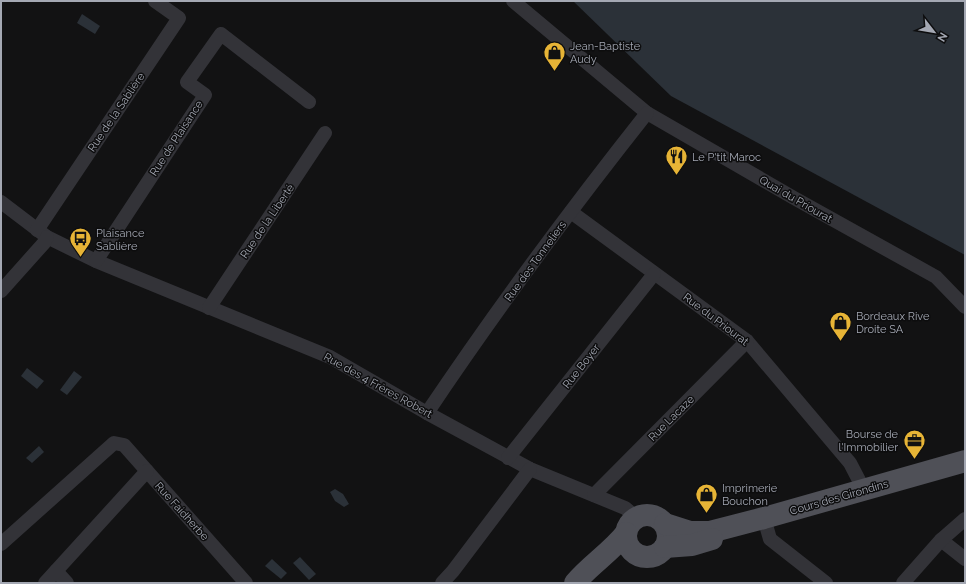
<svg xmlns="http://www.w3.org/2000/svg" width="966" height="584" font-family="Raleway,sans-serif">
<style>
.water{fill:#2b3138}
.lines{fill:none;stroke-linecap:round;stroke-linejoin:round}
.minor{stroke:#333338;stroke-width:14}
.primary{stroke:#4f5057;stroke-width:22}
.labels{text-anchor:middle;stroke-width:3;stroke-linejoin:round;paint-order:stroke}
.poi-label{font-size:11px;fill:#a4a8b3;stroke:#0d0d0e;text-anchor:start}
.street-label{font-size:11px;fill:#a4a8b3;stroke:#0d0d0e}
</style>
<rect width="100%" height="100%" fill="#121213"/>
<!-- water -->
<g class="water">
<path d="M573,1H965V255L671,96Z"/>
<path d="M82,14L100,26L95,34L77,23Z"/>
<path d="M27,368L44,381L37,389L21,376Z"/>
<path d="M74,371L82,377L67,395L60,390Z"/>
<path d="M39,446L44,452L32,463L26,458Z"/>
<path d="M335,489L343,494L349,504L344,507L335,501L330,492Z"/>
<path d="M300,557L316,574L309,580L293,563Z"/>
<path d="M272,559L287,573L281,579L265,566Z"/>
</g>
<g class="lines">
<!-- minor -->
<g class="minor">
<path d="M513,1L647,113L794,198L936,277L965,307"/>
<path d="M1,202L47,237L96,261L330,357L427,413L530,469L625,508L636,517"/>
<path d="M571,212L747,341L850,463L864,490"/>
<path d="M37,230L179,18L155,1"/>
<path d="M96,261L205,95L187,82L221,34L309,102"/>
<path d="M1,291L44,243L47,237"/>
<path d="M209,308L325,133"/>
<path d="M427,413C496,310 571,209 647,113"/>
<path d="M508,458L654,274"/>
<path d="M594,495L747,341"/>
<path d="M764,518L770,539L826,583"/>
<path d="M941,540L965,559"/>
<path d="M1,544L114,443L124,445L246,583"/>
<path d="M56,571L67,583"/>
<path d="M45,583L147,471"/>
<path d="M442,583L453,571L530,469"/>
<path d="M903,583L941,540L965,519"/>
</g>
<!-- primary -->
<g class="primary">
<circle cx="647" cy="536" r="21"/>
<path d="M665,524L690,532H710L764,518L965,461"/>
<path d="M665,547L692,545L712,539"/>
<path d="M575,583C590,565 611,552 626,533"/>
</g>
</g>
<!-- icons -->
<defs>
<symbol id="shop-pin" viewBox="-11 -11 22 30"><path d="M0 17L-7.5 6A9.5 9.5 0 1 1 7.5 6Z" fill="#e7b436" stroke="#0d0d0e"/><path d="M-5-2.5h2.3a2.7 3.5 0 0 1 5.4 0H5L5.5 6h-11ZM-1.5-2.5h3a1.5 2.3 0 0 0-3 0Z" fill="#111"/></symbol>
<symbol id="restaurant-pin" viewBox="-11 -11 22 30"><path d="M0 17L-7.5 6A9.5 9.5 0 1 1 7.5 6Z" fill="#e7b436" stroke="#0d0d0e"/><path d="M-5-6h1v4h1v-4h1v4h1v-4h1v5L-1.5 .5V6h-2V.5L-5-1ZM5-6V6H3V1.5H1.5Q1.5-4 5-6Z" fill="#111"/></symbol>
<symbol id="bus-pin" viewBox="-11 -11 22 30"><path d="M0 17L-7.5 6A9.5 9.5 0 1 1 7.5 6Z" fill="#e7b436" stroke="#0d0d0e"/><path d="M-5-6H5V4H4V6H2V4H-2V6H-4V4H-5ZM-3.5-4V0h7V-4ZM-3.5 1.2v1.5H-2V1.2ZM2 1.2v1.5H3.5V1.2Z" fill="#111"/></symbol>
<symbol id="office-pin" viewBox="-11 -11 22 30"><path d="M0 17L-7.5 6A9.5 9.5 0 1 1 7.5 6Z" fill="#e7b436" stroke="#0d0d0e"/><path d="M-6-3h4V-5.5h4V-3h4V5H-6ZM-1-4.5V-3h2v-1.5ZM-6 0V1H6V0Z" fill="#111"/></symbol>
</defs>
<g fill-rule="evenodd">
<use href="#shop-pin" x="542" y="40" width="25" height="34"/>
<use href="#restaurant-pin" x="664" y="144" width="25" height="34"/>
<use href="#bus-pin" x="68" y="226" width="25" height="34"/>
<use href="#shop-pin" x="828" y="310" width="25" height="34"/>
<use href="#office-pin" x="902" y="428" width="25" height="34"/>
<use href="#shop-pin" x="694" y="482" width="25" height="34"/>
</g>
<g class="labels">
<!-- poi labels -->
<g class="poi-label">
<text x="570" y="50">Jean-Baptiste<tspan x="570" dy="13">Audy</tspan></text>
<text x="692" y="161">Le P'tit Maroc</text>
<text x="96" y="237">Plaisance<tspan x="96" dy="13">Sablière</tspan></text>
<text x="856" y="320">Bordeaux Rive<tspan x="856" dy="13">Droite SA</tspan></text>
<text x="898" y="438" text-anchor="end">Bourse de<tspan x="898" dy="13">l'Immobilier</tspan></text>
<text x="722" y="492">Imprimerie<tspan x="722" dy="13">Bouchon</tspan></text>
</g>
<!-- street labels -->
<g class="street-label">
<text transform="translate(116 112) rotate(-56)" y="4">Rue de la Sablière</text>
<text transform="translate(176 138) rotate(-57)" y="4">Rue de Plaisance</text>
<text transform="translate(796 199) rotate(30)" y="4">Quai du Priourat</text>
<text transform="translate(267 221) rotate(-56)" y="4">Rue de la Liberté</text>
<text transform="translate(535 261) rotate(-54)" y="4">Rue des Tonneliers</text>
<text transform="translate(716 319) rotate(37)" y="4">Rue du Priourat</text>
<text transform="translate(581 366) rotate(-52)" y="4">Rue Boyer</text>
<text transform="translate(378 385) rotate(29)" y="4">Rue des 4 Frères Robert</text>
<text transform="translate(671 418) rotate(-45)" y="4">Rue Lacaze</text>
<text transform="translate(839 497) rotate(-16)" y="4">Cours des Girondins</text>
<text transform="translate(182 511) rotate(48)" y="4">Rue Faidherbe</text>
</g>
</g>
<!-- border -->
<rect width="966" height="584" fill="none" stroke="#a4a8b3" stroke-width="4"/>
<!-- north arrow -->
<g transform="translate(934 32) rotate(121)" stroke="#0d0d0e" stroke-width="3" paint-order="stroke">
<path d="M0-3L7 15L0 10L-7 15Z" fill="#a4a8b3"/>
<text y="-6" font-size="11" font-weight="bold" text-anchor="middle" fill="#a4a8b3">N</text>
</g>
</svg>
